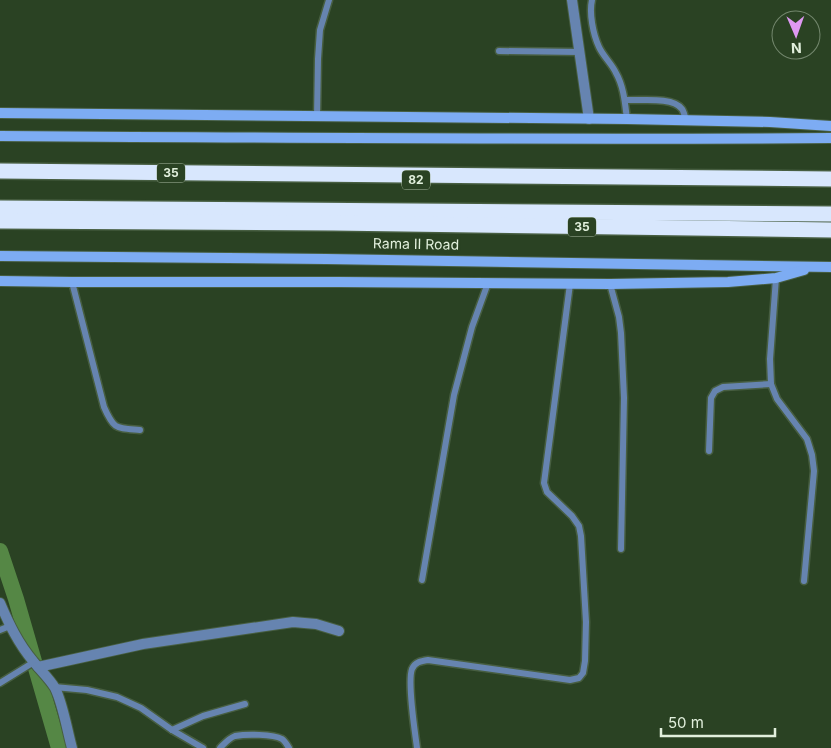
<svg xmlns="http://www.w3.org/2000/svg" width="831" height="748" font-family="Inter,sans-serif">
<style>
.lines{fill:none;stroke-linecap:round;stroke-linejoin:round}
.canal{stroke:#558745;stroke-width:16}
.lane-casing{stroke:#475e41;stroke-width:9}
.street-casing{stroke:#475e41;stroke-width:12}
.secondary-casing{stroke:#475e41;stroke-width:12}
.highway-casing{stroke:#475e41;stroke-width:18}
.lane{stroke:#6684b0;stroke-width:6}
.street{stroke:#6684b0;stroke-width:10}
.secondary{stroke:#7dacf3;stroke-width:10}
.highway{stroke:#d8e7fd;stroke-width:15}
.labels{text-anchor:middle;stroke-width:5;stroke-linejoin:round;paint-order:stroke}
.shield{fill:#2a4223;stroke:#aabba4;stroke-width:1}
.shield-label{font-size:12px;font-weight:bold;fill:#e1efdc}
.street-label{font-size:14px;fill:#e1efdc;stroke:#2a4223}
</style>
<rect width="100%" height="100%" fill="#2a4223"/>
<g class="lines">
<!-- canal -->
<path class="canal" d="M0,551L16,599L59,748"/>
<defs>
<g id="lane">
<path d="M592,0C589,13 593,34 599,47C603,56 612,64 616,73C624,87 625,104 627,119"/>
<path d="M499,51L580,52"/>
<path d="M625,100C639,101 673,96 682,109C684,112 685,117 686,120"/>
<path d="M317,117L318,59L320,30L329,0"/>
<path d="M776,278L770,359L771,384L777,399L807,439L812,455L814,471L804,581"/>
<path d="M72,282L104,407C114,430 116,428 140,430"/>
<path d="M610,284L619,317L621,333L624,398L621,549"/>
<path d="M709,451L711,398L715,391L723,387L771,384"/>
<path d="M422,580L454,395L472,327L488,283"/>
<path d="M0,630L10,626"/>
<path d="M0,683L34,662"/>
<path d="M54,687L87,690L117,697L141,708L172,730L203,748"/>
<path d="M172,730L203,716L245,704"/>
<path d="M220,748C224,744 229,738 235,736C246,734 273,734 282,739C285,741 287,745 289,748"/>
<path d="M417,748C415,732 407,682 412,669C415,662 421,661 428,660L570,680L579,678L583,673L585,661L586,622L581,536L579,526L572,516L547,492L544,483L570,284"/>
</g>
<g id="street">
<path d="M572,0L589,119"/>
<path d="M0,603C9,624 18,643 33,661C40,670 49,678 55,688C63,704 67,730 72,748"/>
<path d="M38,667L143,644L293,622L316,624L339,631"/>
</g>
<g id="secondary">
<path d="M0,113L627,119L770,122L831,126"/>
<path d="M0,136C277,138 554,140 831,138"/>
<path d="M0,256L326,259L831,267"/>
<path d="M0,281L72,282H339L610,284L728,282L776,278L804,270"/>
</g>
<g id="highway">
<path d="M0,171L831,179"/>
<path d="M0,208L831,214"/>
<path d="M0,221L333,223L831,230"/>
</g>
</defs>
<!-- lane casing -->
<use href="#lane" class="lane-casing"/>
<!-- street casing -->
<use href="#street" class="street-casing"/>
<!-- secondary casing -->
<use href="#secondary" class="secondary-casing"/>
<!-- highway casing -->
<use href="#highway" class="highway-casing"/>
<!-- lane -->
<use href="#lane" class="lane"/>
<!-- street -->
<use href="#street" class="street"/>
<!-- secondary -->
<use href="#secondary" class="secondary"/>
<!-- highway -->
<use href="#highway" class="highway"/>
</g>
<g class="labels">
<!-- shield labels -->
<g class="shield">
<rect x="157" y="163.5" width="28" height="19" rx="4"/>
<rect x="402" y="170.5" width="28" height="19" rx="4"/>
<rect x="568" y="217.5" width="28" height="19" rx="4"/>
</g>
<g class="shield-label">
<text x="171" y="177">35</text>
<text x="416" y="184">82</text>
<text x="582" y="231">35</text>
</g>
<!-- street labels -->
<g class="street-label">
<text transform="translate(416 244) rotate(1)" y="5">Rama II Road</text>
</g>
</g>
<!-- north arrow -->
<g transform="translate(796 35) rotate(178)"><circle r="24" fill="#2a4223" stroke="#73876d"/>
<path d="M0-4L9 19L0 12L-9 19Z" fill="#de98f2"/>
<text y="-8" font-size="14" font-weight="bold" text-anchor="middle" fill="#e1efdc">N</text>
</g>
<!-- scale -->
<path d="M661 728v8h114v-8" fill="none" stroke="#e1efdc" stroke-width="2.5"/>
<text x="668" y="728" font-size="15" fill="#e1efdc" stroke="#2a4223" stroke-width="4" paint-order="stroke">50 m</text>
</svg>
